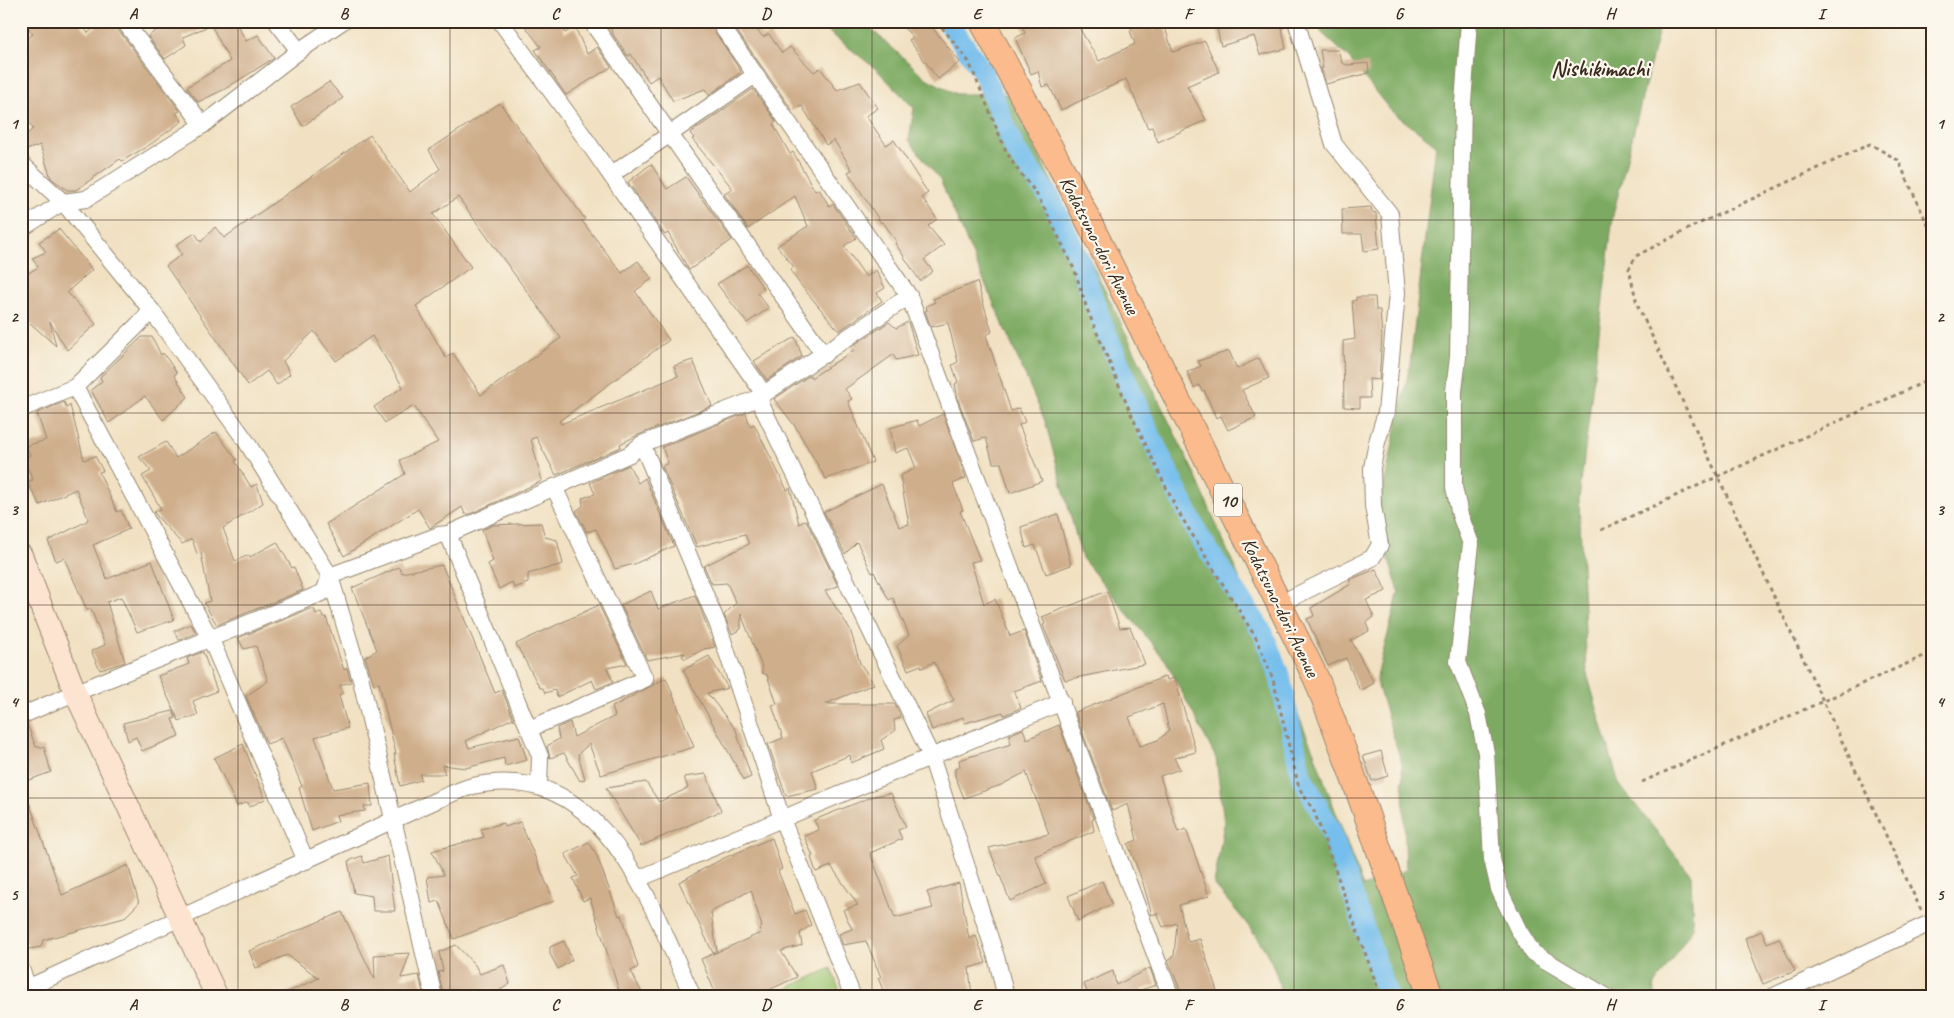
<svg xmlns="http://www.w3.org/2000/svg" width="1954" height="1018" font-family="Caveat,sans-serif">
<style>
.green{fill:#9cc46f;stroke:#6c7746}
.forest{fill:#7daa62;stroke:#5c6a40}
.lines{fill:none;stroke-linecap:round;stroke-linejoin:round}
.canal{stroke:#74beed;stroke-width:21}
.building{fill:#cfae8b;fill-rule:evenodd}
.street-casing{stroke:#968670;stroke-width:18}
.secondary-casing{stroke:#968670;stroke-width:24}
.primary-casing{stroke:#968670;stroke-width:27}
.path{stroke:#968670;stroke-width:3;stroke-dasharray:4 4;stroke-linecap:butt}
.street{stroke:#fff;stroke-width:16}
.secondary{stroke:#fde4d1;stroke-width:22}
.primary{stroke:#fbbb8c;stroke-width:25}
.grid{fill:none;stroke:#3b2a1e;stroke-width:1;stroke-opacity:0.55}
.labels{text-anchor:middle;stroke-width:4.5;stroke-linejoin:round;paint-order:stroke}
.shield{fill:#fbf7ec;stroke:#75685c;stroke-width:1}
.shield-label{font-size:19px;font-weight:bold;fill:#3b2a1e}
.street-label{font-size:20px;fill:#3b2a1e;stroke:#fbf7ec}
.quarter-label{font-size:22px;font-weight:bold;fill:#3b2a1e;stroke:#fbf7ec}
.neatline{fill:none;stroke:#3b2a1e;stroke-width:2}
.grid-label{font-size:16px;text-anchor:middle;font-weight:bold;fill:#3b2a1e}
</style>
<rect width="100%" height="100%" fill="#fbf7ec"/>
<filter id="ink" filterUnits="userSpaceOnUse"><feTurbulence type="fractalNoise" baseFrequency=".02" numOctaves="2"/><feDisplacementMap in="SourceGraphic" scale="10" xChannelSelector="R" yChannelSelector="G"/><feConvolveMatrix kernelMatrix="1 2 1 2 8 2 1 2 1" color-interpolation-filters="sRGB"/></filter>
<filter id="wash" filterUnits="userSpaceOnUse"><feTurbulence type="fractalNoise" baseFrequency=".0096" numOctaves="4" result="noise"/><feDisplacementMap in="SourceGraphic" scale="20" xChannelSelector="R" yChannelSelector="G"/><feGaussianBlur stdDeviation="1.12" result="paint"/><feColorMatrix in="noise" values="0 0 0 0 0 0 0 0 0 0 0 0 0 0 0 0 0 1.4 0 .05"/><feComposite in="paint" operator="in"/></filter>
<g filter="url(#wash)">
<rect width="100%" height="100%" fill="#f1e1c2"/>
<!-- green -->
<path class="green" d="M831,968L842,997H768Z"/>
<!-- forest -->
<path class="forest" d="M815,21H862L926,78L956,94H1009L1196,477L1313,750L1363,887L1406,870L1402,764L1376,680L1399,591L1376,522L1410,365L1436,145L1390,110L1348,57L1321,32L1320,21H1661L1613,215L1579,500L1587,674L1619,784L1691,875L1693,928L1653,988L1657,997H1280C1282,959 1237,912 1214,885L1224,823L1216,758L1166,661L1082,558L1045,421L940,180L909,140L914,108L876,69Z"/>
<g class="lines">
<!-- canal -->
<g class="canal">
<path d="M947,21L983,72L1015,150L1051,199L1081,265L1102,323L1149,433L1199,536L1263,633L1279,675"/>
<path d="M1280,678L1301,775L1330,829L1388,997"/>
</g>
</g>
<g id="blocks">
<!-- building -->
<g class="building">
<path d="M24,21H78L88,33L103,21H114L116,27L180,111L176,113L182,121L151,144L122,161L120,159L76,190H67L51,178L40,145L21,152V139L33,129L27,119L30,118L21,104V44L33,34Z"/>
<path d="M172,21H235L246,41L258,35L274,58L225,89L198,102L187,87L230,61L211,25L183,37L186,45L165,59L148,36Z"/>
<path d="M521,21H560L565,33L575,27L587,54L597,47L611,67L566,95L535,50L541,47Z"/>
<path d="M607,21H708L741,72L709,95L705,89L673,101L658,76L649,82L631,54L628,56L614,36Z"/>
<path d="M730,21H749L763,37L769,34L782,53L790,47L814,72L820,68L837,90L860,82L878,108L866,116L886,145L894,140L928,193L922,197L937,219L928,226L944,245L924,260L933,271L920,281L895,243L897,242L883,222L881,223L848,172L852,170L834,140L826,145L802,106L792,110Z"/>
<path d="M897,21H927L960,62L938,79L909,40L913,37Z"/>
<path d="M1020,21H1075L1099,61L1135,44L1130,31L1132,30L1128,21H1151L1155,30L1165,28L1173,52L1205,41L1219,72L1187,86L1206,120L1158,142L1152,127L1148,128L1126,79L1061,110L1049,85L1042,87L1038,71L1031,74L1015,38L1025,33Z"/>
<path d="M1224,21H1286L1287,26L1282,28L1286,49L1260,55L1254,36L1221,46L1216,24Z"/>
<path d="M1320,50H1338L1342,63L1347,65L1368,63L1369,73L1326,84L1321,68H1323Z"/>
<path d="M329,82L343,98L303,126L291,107Z"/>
<path d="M753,89L776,121L773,124L790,154L793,152L815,191L819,189L829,206L833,204L856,238L844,246L866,277L876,270L885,288L877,293L882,301L839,331L799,283L790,270L794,267L777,246L808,226L795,196L748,229L724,194L733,189L692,139L694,138L690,133Z"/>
<path d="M500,103L585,219L582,221L622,273L638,261L652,279L635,291L669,340L559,421L561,424L678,376L674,366L693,360L712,406L638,435L620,444L621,447L556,475L536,437L531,439L542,481L470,514H465L462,507L430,528L418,509L344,556L326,524L405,474L400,460L438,442L414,406L385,423L374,407L403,387L372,336L336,361L314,331L283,361L290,374L277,385L267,371L248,385L166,266L182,254L176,245L195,233L201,242L215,227L224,238L370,135L410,192L440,169L429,150ZM458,197L561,338L481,395L453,353L446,358L416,306L471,267L433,214Z"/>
<path d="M651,164L667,189L686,177L732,240L689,270L668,233L665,235L628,182Z"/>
<path d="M1371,207L1372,212L1376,213L1379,249L1364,251L1362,234H1343L1342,209Z"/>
<path d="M59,229L92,270L67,292L96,324L67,350L50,322L56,346L21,315V278L38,267L32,258L46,252L39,242Z"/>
<path d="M747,265L764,289L757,293L769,308L747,323L717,284Z"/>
<path d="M977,282L992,332L986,335L1011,411L1019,408L1025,422L1019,425L1042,481L1010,493L1001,463H993L986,438L974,441L958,400L955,384L958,382L952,365L958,362L948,323L931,327L925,311L927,310L926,306L935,302L933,299Z"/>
<path d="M1356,297H1375L1376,310H1380L1382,336L1379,380L1369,379L1370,398H1360V408L1344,407L1343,341L1355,339L1352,301L1356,300Z"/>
<path d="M889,322L896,328L908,322L918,355L896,360L893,355L845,389L852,399L848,401L873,462L826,479L795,426L774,399L810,375L811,378L854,350L851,347Z"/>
<path d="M142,337H152L161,355L163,353L177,373L174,375L188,397L163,420L145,396L109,423L91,390L102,381L100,377Z"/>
<path d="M795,337L802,356L767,380L754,361Z"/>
<path d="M1229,351L1237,369L1259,358L1269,378L1242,390L1256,417L1228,430L1221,416L1216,418L1204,390L1202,391L1199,385L1194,388L1187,372L1201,366L1198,361Z"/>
<path d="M64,402L67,408L70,405L84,460L95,456L103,471L99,472L117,512L121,510L129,529L93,545L107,579L152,561L174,620L137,632L121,597L107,602L125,662L100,670L91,651L105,645L91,609L87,610L64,558L56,561L48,541L87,521L88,518L76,489L40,505L27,482L33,480L24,460L30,455L26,446L46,440L37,413Z"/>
<path d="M746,413L750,426L754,424L787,490L790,488L799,524L806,520L838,586L825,591L850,629L860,663L874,684L825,704H895L901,718L894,720L895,731L881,740L884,749L851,763L850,755L812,771L818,789L786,796L768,744L783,738L772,705L777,704L767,675L762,673V667L741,614V629L732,634L724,615L736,603L727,583L712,584L704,566L749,544L745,534L697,547L662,466L668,463L662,447Z"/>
<path d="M943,414L966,478L953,484L963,510L960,511L980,560L971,562L984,604L995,599L1010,636L1024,631L1042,681L1014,691L1021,708L1016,710L1004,715L1003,712L965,723L963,717L932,730L926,714L954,700L934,662L922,668L921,665L908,670L897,646L909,635L893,598L889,600L874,572L872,573L857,542L845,554L824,512L882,484L899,527L909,524L900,476L916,468L908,448L895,453L890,428L917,420L919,426Z"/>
<path d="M216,432L237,460L235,461L251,487L257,484L263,503L223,528L235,561L249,555L250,557L277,542L292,568L294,567L303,590L217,625L204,603L210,601L201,553L197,554L192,539L182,544L155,514L154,512L161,509L142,476L151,471L139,457L166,442L176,458Z"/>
<path d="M629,465L638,483L645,478L674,546L634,564L615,569L596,529L587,532L576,511L583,506L582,498L595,494L590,483Z"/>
<path d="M1058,514L1071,565L1046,574L1035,545L1026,548L1021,527Z"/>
<path d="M541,523L545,537L557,540L563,564L528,574V583L514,588L512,582L499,589L488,564L493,561L482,530L493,525Z"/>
<path d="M442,565L495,693L502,690L514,720L513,718L466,741L469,748L519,736L527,760L505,766L504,758L466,768L442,765L445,774H420L421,780L400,786L394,754H396L379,683L374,684L365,657L377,650L352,588L399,567L402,573Z"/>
<path d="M1376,569L1386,591L1366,600L1374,617L1366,623L1369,631L1351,640L1374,683L1360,691L1346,658L1328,666L1307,619L1314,616L1311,608L1351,584L1349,580Z"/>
<path d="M651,591L658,609L695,595L715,647L704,649L685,659L682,656L685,653L647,660L621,605Z"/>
<path d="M1107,591L1120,628L1130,627L1145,664L1065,680L1043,625L1045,624L1042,617Z"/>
<path d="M599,605L627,664L607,668L613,682L596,689L592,680L557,697L555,690L545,693L543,688H540L516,644Z"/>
<path d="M310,609H314L316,614L321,612L323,617H326L344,670L347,668L351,682L340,685L343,693L339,695L348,728L315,737L333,789L370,783L372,806H364L365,811L336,815L338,821L312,831L299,788L302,786L282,738L267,744L246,696L268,681L256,646L244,649L238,638Z"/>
<path d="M191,624L196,633L179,640L174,631Z"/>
<path d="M203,652L217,691L193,701L198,715L179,721L158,676L189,664L187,658Z"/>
<path d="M709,656L728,688L707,693L736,730L751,777L744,780L683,670Z"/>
<path d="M1166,676L1167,680L1175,678L1196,752L1174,758L1180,769L1160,776L1178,832L1186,829L1209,896L1179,905L1188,942L1200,939L1219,997H1183L1168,960L1174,956L1177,923L1163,927L1157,913L1152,915L1143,883L1128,844L1137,840L1128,804L1112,811L1077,718L1076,712ZM1163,704L1169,731L1158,740L1140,746L1129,717Z"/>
<path d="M666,678L694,747L601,775L589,744L578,754L585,779L580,781L564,753L550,758L547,746L559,739L557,728L570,722L574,737L615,716L612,707Z"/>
<path d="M173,711L176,718L172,719L179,736L142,751L136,737L128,741L123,723Z"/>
<path d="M27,724L36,747H44L51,772L21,783V726Z"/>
<path d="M1059,725L1094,819L1092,820L1094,831L1035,856L1046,884L1010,901L989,848L1049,834L1026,772L1001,785L964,798L955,776V769L960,767L959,760L1011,744L1009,735L1023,729L1027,739Z"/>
<path d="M243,744L265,799L249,807L248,802L237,806L214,758Z"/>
<path d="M1381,751L1388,776L1372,781L1363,756Z"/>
<path d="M706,774L721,811L641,846L606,788L646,782L659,802L688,788L684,777Z"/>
<path d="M24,788L62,895L128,865L139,903L124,918L43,940L41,947L29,949L21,931V789Z"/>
<path d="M891,793L906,827L898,830L902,839L870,853L895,918L933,908L927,892L959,883L969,939L976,936L986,963L969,968L972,997H886L878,978L881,977L866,941L843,945L839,934L852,929L843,910L858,905L831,866L816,872L811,857L813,856L804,836L819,830L814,820L874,796Z"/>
<path d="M520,822L554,901L454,939L439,901L431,903L427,877L444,875L432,851L484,837L481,829L504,823L505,827Z"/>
<path d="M772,838L782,869L778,871L795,914L805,910L811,925L800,933L802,945L781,951L797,977L754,997H717L701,959L761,933L759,928L762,927L751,890L711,912L717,952L713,953L679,882L724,858Z"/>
<path d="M589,842L597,856L619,916L622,915L638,967L631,971L644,997H621L590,898L583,901L573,878L578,876L565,854Z"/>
<path d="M362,856L364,863L388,856L395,911H373L372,896L354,893L348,861Z"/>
<path d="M1102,881L1112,904L1078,921L1068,896Z"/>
<path d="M342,912L375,980L374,955L410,953L401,978L419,975L424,997H277L319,978L287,955L256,968L249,951Z"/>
<path d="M1762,931L1767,943L1779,938L1795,971L1763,984L1745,938Z"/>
<path d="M564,941L572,960L558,969L550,954V947Z"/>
<path d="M456,945L475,965L480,974L504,965L510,984L489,997H444L438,972L443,971L439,952Z"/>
<path d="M1150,968L1156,985L1119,997H1089L1084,984L1113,971L1116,985Z"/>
</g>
</g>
</g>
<g filter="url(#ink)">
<use href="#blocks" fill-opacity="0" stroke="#968670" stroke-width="1"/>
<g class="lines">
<defs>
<g id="street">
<path d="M124,21L203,125"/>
<path d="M276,21L299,51"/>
<path d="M500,21L575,124L764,394"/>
<path d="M591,21L824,355"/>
<path d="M718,21L909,296L1171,997"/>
<path d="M1469,21L1463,103L1458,357L1454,391V487L1460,515L1471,544L1458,662L1478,714L1486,753L1492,859L1499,889L1518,929L1533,953L1607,997"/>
<path d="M21,163L63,202L152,311L246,441L330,576L361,680L434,997"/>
<path d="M611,175L755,75"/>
<path d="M21,229L63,202L86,199L203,125L299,51L343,21"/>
<path d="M75,387L211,640L306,861"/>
<path d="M758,398L931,756L997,960L1006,997"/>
<path d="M21,409L75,387L152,311"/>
<path d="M642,444L758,398L909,296"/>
<path d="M448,534L540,756L539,787"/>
<path d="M1281,603L1372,558L1380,545L1373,506L1372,468L1377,442L1386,412L1397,293L1390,214L1334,144L1296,21"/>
<path d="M21,716C121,672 223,635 324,592L330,576L439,535L448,534L630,454L642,444L718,625L782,819L853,997"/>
<path d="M529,729L645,679L554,487"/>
<path d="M638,879L1062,702"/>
<path d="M21,969L32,997"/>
<path d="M21,991L437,800C449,795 461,789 473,786C604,758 650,904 693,997"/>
<path d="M1772,997L1928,924"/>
</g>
<path id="secondary" d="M21,555L75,692L217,997"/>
<path id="primary" d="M982,21L1072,188L1316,678C1358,783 1392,891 1431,997"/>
</defs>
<!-- street casing -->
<use href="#street" class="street-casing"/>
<!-- secondary casing -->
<use href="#secondary" class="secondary-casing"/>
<!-- primary casing -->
<use href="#primary" class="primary-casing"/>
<!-- path -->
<g class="path">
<path d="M937,21L969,62L1006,151L1014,165L1036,193L1049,217L1075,271L1087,309L1131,414L1177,510L1256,638L1273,679L1299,788L1314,811L1381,997"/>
<path d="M1601,530L1933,378"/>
<path d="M1642,782L1933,652"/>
<path d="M1921,910L1637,304L1629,269L1636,256L1694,226L1870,144L1898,160L1933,236"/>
</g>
<!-- street -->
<use href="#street" class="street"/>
<!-- secondary -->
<use href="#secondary" class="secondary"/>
<!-- primary -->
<use href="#primary" class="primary"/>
</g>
</g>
<!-- grid -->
<path class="grid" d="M238,21V997M450,21V997M661,21V997M872,21V997M1082,21V997M1294,21V997M1504,21V997M1716,21V997M21,220H1933M21,413H1933M21,605H1933M21,798H1933"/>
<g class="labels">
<!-- shield labels -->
<rect class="shield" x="1214" y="483.5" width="28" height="33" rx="4"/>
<g class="shield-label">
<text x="1228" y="507">10</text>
</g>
<!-- street labels -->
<g class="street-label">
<text transform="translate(1100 245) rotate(63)" y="7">Kodatsuno-dori Avenue</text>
<text transform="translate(1281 607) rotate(64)" y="7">Kodatsuno-dori Avenue</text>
</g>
<!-- quarter labels -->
<g class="quarter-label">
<text x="1600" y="76">Nishikimachi</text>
</g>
</g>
<!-- margin -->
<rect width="1954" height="1018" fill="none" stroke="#fbf7ec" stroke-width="55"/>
<rect x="28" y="28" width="1898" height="962" class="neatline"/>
<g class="grid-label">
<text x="133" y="19">A</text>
<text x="344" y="19">B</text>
<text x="555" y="19">C</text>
<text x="766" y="19">D</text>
<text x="977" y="19">E</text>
<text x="1188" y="19">F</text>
<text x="1399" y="19">G</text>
<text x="1610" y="19">H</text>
<text x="1821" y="19">I</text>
<text x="14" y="129">1</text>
<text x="1940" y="129">1</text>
<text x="14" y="322">2</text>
<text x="1940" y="322">2</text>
<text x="14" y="515">3</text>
<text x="1940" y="515">3</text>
<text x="14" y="707">4</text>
<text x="1940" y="707">4</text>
<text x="14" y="900">5</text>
<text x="1940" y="900">5</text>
<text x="133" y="1010">A</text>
<text x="344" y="1010">B</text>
<text x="555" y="1010">C</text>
<text x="766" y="1010">D</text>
<text x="977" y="1010">E</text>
<text x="1188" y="1010">F</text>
<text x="1399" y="1010">G</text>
<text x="1610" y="1010">H</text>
<text x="1821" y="1010">I</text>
</g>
</svg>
